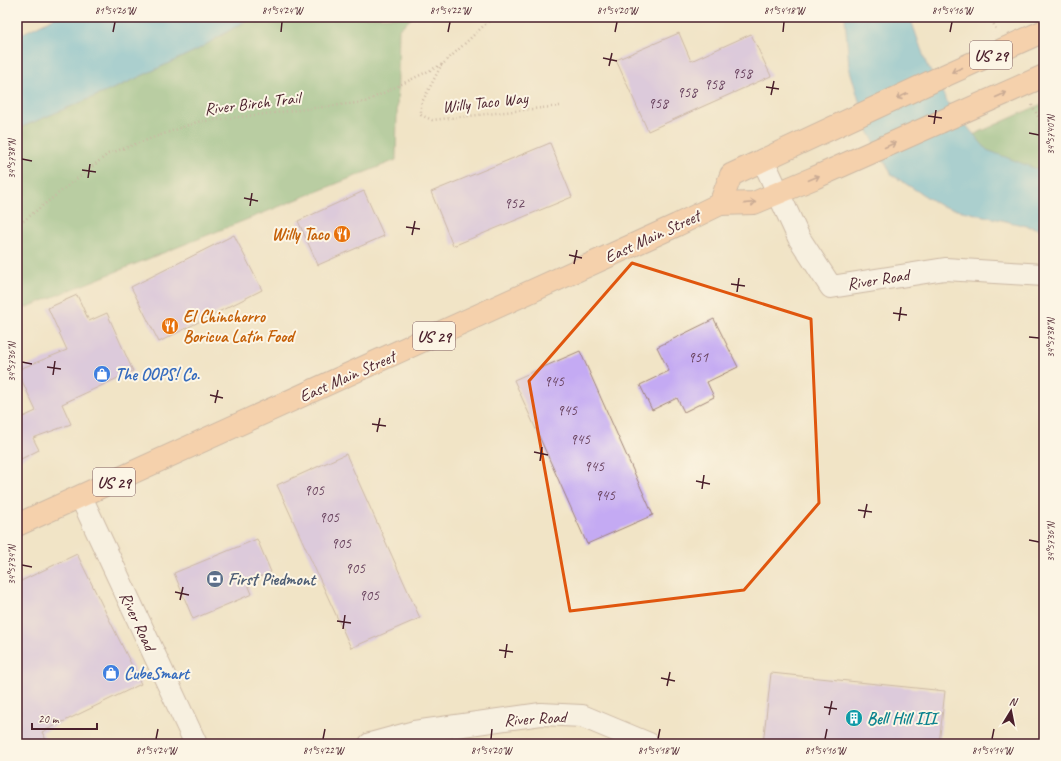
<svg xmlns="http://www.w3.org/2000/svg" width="1061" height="761" font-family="Caveat,sans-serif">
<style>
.forest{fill:#74b274;stroke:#5f6850}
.water{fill:#59b7d7;stroke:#526b81}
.building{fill:#c4aaf3}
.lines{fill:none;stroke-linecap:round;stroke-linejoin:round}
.street-casing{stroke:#9e8278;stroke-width:24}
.primary-casing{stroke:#9e8278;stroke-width:24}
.path{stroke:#9e8278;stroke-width:2.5;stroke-dasharray:1 3;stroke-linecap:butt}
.street{stroke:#fff;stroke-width:22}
.primary{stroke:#fbbb8d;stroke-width:22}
.primary-bridge-casing{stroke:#9e8278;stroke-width:24;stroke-linecap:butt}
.primary-bridge{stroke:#fbbb8d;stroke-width:22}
.oneway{stroke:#9a6557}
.marked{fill:none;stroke:#e0560e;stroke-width:3;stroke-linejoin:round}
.ticks{fill:none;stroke:#4a1f2b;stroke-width:1.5}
.labels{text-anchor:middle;stroke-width:4;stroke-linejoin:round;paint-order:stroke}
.number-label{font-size:15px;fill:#68425d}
.shield{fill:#fcf5e5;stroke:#7f5f63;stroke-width:1}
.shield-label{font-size:16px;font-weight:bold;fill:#4a1f2b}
.street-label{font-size:17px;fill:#4a1f2b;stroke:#fcf5e5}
.food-label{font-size:17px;font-weight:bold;fill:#c56008;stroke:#fcf5e5;text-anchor:end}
.shop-label{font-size:17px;font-weight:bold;fill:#366cbe;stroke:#fcf5e5;text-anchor:start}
.service-label{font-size:17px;font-weight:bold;fill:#4e5e75;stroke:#fcf5e5;text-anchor:start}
.culture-label{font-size:17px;font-weight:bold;fill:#0d838f;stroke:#fcf5e5;text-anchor:start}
.neatline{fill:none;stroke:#4a1f2b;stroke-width:1.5}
.ticks-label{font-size:10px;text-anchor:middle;fill:#4a1f2b}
</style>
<rect width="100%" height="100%" fill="#fcf5e5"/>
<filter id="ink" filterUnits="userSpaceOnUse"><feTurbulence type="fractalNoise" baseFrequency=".025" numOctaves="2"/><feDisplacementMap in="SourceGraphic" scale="8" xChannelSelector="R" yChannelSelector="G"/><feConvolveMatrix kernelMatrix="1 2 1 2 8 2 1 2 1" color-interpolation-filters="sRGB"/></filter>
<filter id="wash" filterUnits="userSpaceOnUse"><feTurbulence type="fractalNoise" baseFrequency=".012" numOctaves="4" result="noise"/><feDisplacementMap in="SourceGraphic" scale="16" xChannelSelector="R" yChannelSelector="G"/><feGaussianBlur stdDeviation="0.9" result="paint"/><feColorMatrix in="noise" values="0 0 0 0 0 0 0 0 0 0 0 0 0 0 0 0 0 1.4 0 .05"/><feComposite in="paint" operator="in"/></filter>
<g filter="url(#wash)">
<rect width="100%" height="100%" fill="#f1e4c6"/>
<!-- forest -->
<g class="forest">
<path d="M252,17H413L399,29L396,160L20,310L17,312V129L122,85L197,50Z"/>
<path d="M1044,103V179L933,153Z"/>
</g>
<!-- water -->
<g class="water">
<path d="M56,17H252L197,50L122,85L17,129V36Z"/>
<path d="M845,17H910L926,63L949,105L987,150L1034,168L1044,170V230L941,206L892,175L868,131L849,67Z"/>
</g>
<g id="blocks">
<!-- building -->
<g class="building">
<path d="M679,33L691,61L751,34L771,76L648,131L616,60Z"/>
<path d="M550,143L572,197L453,246L431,192Z"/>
<path d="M364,191L384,236L318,265L298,221Z"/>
<path d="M234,235L262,290L159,342L131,287Z"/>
<path d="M77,295L89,321L107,313L133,371L62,404L71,424L33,438L39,450L17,461V404L23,417L36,411L17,370L67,350L48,308Z"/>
<path d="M714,319L738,367L707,382L714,397L684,412L677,398L652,410L640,385L669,371L657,347Z"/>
<path d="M580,351L653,515L587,544L514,380Z"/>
<path d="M346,454L420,618L351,648L277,485Z"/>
<path d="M257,539L271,572L247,582L252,594L193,619L174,573Z"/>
<path d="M77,554L141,684L42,732L48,744H17V583Z"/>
<path d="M771,673L945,691L939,744H763Z"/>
</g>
</g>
</g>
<g filter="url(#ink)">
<use href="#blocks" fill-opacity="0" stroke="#9e8278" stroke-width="1"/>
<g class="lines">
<defs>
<g id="street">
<path d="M763,160L799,238L831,287L945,269L1044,275"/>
<path d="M81,497L196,744"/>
<path d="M370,744L414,732L541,714L582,716L649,744"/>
</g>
<g id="primary">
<path d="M720,204L731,175L937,79"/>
<path d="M17,525L677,225L720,204L754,203L814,178L940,122"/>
</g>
</defs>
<!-- street casing -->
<use href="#street" class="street-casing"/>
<!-- primary casing -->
<use href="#primary" class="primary-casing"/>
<!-- path -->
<g class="path">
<path d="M990,17L996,29"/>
<path d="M442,64L421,104V115L432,120L560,106"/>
<path d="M1032,105L1044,128"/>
<path d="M17,226L108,154L197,122L365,102L443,64L493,17"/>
</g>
<!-- street -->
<use href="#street" class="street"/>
<!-- primary -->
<use href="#primary" class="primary"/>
<defs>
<g id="primary-bridge">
<path d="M937,79L1044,31"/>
<path d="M940,122L1044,76"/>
</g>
</defs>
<!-- primary-bridge casing -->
<use href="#primary-bridge" class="primary-bridge-casing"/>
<!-- primary-bridge -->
<use href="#primary-bridge" class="primary-bridge"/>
</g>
<!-- one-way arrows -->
<defs><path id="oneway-shaft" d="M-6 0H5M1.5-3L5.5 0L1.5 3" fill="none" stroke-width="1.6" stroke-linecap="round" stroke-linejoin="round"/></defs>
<g class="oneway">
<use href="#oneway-shaft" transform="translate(957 70) rotate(156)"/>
<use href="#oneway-shaft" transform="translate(1001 95) rotate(-24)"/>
<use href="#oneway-shaft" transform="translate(902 96) rotate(155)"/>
<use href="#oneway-shaft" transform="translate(890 145) rotate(-24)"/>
<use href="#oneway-shaft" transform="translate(814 178) rotate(-23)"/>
<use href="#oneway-shaft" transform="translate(750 203) rotate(-6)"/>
</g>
</g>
<!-- marked area -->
<path d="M0 0H1061V761H0ZM632,263L811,319L819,503L744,590L570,611L529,381Z" fill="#f1e4c6" fill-opacity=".55" fill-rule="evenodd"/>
<path class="marked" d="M632,263L811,319L819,503L744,590L570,611L529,381Z"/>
<!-- ticks -->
<path class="ticks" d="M113,32L115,22M281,32L282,22M448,32L450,22M615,32L617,22M783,32L784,22M950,32L952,22M603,58L617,61M609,66L612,53M766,87L779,89M771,95L774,81M928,116L942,118M934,124L936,110M1029,133L1039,135M22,159L32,161M82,170L96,172M88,178L90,164M244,198L258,201M250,206L252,193M406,227L420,229M412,235L415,221M569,255L582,258M574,264L577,250M731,284L745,286M737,292L739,278M893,313L907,315M899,321L901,307M1029,337L1039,338M22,362L32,364M47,367L61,369M53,375L55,361M210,395L223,398M215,403L218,390M372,424L386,426M377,432L380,418M534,452L548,455M540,461L542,447M696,481L710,484M702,489L704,475M858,510L872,512M864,518L867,504M1029,540L1039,542M22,565L32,567M175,592L189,595M180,600L183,587M337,621L351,623M343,629L345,615M499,650L513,652M505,658L507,644M661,678L675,681M667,686L670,672M824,707L837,709M829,715L832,701M156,739L158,729M323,739L325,729M491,739L492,729M658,739L660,729M825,739L827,729M992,739L994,729"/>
<!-- icons -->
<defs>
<symbol id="restaurant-disc" viewBox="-11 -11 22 22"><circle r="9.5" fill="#e8710a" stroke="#fcf5e5"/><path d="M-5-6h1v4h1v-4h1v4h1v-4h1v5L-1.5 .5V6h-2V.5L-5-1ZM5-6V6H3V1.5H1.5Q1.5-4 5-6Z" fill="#fff"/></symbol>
<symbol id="shop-disc" viewBox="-11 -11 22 22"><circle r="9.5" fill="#3f7fe0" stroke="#fcf5e5"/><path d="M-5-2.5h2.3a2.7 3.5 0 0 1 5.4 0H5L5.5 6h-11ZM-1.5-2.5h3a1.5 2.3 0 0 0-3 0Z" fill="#fff"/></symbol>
<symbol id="bank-disc" viewBox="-11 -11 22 22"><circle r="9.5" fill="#5c6f8a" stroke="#fcf5e5"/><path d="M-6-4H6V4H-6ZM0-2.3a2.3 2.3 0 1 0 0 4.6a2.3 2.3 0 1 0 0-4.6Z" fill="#fff"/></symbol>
<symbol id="building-disc" viewBox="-11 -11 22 22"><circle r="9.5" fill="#0f9aa8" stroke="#fcf5e5"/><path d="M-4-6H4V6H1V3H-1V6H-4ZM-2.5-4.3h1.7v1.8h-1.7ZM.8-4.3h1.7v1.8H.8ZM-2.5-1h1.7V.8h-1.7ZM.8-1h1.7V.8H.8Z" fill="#fff"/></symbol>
</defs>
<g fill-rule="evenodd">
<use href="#restaurant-disc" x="332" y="224" width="20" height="20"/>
<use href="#restaurant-disc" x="160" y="316" width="20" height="20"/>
<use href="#shop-disc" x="92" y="364" width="20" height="20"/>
<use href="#bank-disc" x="205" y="569" width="20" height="20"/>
<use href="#shop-disc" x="101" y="663" width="20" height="20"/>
<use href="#building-disc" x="844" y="708" width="20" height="20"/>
</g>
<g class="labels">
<!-- number labels -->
<g class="number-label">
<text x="742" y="78">958</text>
<text x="714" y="89">958</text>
<text x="687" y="97">958</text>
<text x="658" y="108">958</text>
<text x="514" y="208">952</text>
<text x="698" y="362">951</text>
<text x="554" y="386">945</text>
<text x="567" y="415">945</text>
<text x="580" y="444">945</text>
<text x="594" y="471">945</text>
<text x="314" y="495">905</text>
<text x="605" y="500">945</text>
<text x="329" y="522">905</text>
<text x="341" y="548">905</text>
<text x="355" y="573">905</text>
<text x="369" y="600">905</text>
</g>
<!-- shield labels -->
<g class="shield">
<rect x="970" y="41" width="42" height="28" rx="3"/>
<rect x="413" y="322" width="42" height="28" rx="3"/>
<rect x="93" y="468" width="42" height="28" rx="3"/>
</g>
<g class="shield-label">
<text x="991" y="61">US 29</text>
<text x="434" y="342">US 29</text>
<text x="114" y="488">US 29</text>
</g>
<!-- street labels -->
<g class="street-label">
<text transform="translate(485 102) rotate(-6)" y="6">Willy Taco Way</text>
<text transform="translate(252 103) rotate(-7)" y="6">River Birch Trail</text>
<text transform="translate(652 236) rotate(-25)" y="6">East Main Street</text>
<text transform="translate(878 279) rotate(-9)" y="6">River Road</text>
<text transform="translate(347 376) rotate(-24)" y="6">East Main Street</text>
<text transform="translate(138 621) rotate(65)" y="6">River Road</text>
<text transform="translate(535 718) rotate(-3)" y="6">River Road</text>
</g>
<!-- food labels -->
<g class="food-label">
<text x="329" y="240">Willy Taco</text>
<text x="183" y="322" text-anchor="start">El Chinchorro<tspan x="183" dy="20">Boricua Latín Food</tspan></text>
</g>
<!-- shop labels -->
<g class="shop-label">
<text x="115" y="380">The OOPS! Co.</text>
<text x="124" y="679">CubeSmart</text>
</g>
<!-- service labels -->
<g class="service-label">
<text x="228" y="585">First Piedmont</text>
</g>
<!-- culture labels -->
<g class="culture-label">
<text x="867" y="724">Bell Hill III</text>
</g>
</g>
<!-- margin -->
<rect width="1061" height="761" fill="none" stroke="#fcf5e5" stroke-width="44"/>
<!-- north arrow -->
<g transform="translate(1011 711) rotate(10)" stroke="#fcf5e5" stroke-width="3" paint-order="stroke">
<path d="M0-3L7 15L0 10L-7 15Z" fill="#4a1f2b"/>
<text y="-6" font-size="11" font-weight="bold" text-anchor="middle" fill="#4a1f2b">N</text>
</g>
<!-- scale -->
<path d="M32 723v6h65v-6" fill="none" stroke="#4a1f2b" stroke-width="2"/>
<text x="38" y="723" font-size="12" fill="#4a1f2b" stroke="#fcf5e5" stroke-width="3" paint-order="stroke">20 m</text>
<rect x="22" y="22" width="1017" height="717" class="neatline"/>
<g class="ticks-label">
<text x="115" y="14">81°54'26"W</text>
<text x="282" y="14">81°54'24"W</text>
<text x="450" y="14">81°54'22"W</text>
<text x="617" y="14">81°54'20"W</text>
<text x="784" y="14">81°54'18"W</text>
<text x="952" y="14">81°54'16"W</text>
<text transform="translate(1050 135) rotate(-90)" y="4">34°57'40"N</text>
<text transform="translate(11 159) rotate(-90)" y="4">34°57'38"N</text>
<text transform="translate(1050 338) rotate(-90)" y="4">34°57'38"N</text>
<text transform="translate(11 362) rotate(-90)" y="4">34°57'36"N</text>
<text transform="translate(1050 542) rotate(-90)" y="4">34°57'36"N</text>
<text transform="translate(11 565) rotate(-90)" y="4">34°57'34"N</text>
<text x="156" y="754">81°54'24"W</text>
<text x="323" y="754">81°54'22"W</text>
<text x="491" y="754">81°54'20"W</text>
<text x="658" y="754">81°54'18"W</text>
<text x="825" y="754">81°54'16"W</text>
<text x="992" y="754">81°54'14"W</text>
</g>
</svg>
